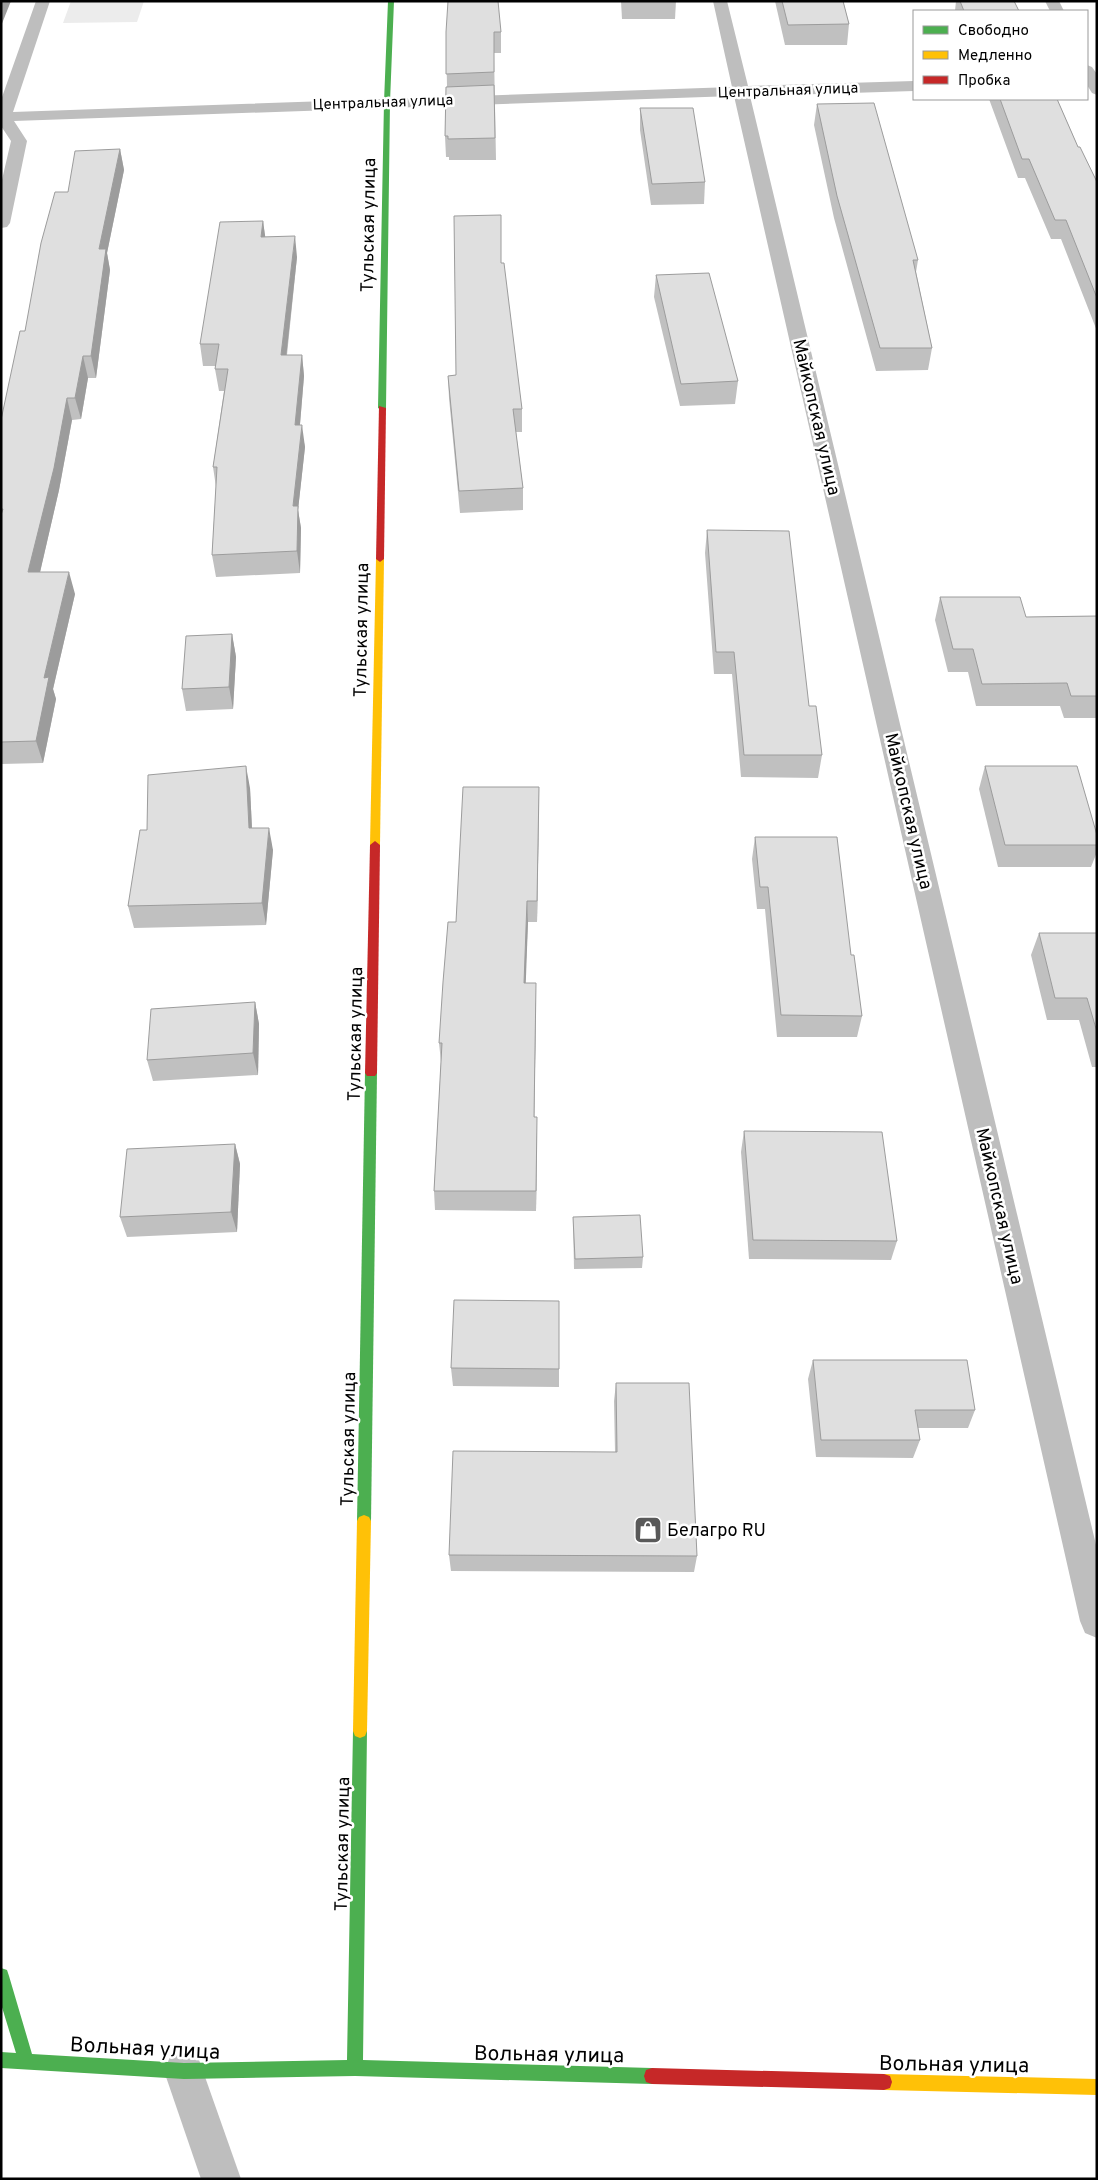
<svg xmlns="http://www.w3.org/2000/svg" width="1098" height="2180" font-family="Overpass,sans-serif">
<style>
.green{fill:#ececec}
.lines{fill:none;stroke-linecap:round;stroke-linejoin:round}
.lane{fill:#bebebe;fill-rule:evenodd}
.street{fill:#bebebe;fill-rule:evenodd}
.fast{fill:#4caf50;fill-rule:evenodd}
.slow{fill:#ffc107;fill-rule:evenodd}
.jam{fill:#c62828;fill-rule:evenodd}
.wall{fill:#c0c0c0}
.shaded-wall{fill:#9c9c9c}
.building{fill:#dfdfdf;stroke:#9c9c9c}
.labels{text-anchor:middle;stroke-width:5;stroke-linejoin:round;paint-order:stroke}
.far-street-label{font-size:15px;fill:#000;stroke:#fff}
.street-label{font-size:18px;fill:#000;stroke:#fff}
.poi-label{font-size:18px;fill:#000;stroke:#fff;text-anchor:start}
.near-street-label{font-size:21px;fill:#000;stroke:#fff}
</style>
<rect width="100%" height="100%" fill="#fff"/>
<!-- green -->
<path class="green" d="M71,1H144L137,22L63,23Z"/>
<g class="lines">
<!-- lane -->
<path class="lane" d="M184,2051L198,2057L241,2179H201L164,2071L170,2057Z"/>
<!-- street -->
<g class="street">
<path d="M36,1H50L13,112L732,87L713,1H727L748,86L914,81V91L750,96L1097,1549V1638L1085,1633L1080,1621L734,96L14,121L27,141L10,223L7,227L1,228V184L11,141L1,126V100Z"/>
<path d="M1045,1H1059L1064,11H1050Z"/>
<path d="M1087,65L1092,67L1097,74V95L1092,93L1087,85Z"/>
</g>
<!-- fast -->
<g class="fast">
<path d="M388,1H394L390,102L386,408L382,410L378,408L384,102Z"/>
<path d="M371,1069L375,1070L377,1073L371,1521L369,1525L364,1527L359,1525L357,1521L365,1073L367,1070Z"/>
<path d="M360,1724L365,1726L367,1731L363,2060L652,2068L658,2070L660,2076L658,2082L652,2084L355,2076L184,2079L1,2068V2052L16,2053L1,2004V1968L7,1970L9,1976L32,2054L184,2063L347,2060L353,1731L355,1726Z"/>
</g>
<!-- slow -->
<g class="slow">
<path d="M380,556L384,559L380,845L375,849L370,845L376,559Z"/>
<path d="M364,1515L369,1517L371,1521L367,1731L365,1736L360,1738L355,1736L353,1731L357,1521L359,1517Z"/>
<path d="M884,2074L1097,2079V2095L884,2090L878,2088L876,2082L878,2076Z"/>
</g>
<!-- jam -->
<g class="jam">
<path d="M379,406L386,408L384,559L380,562L376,559Z"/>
<path d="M375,841L380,845L377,1073L375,1076H367L365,1073L370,845Z"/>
<path d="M652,2068L884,2074L890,2076L892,2082L890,2088L884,2090L652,2084L646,2082L644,2076L646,2070Z"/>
</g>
</g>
<!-- wall -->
<g class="wall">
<path d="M621,1H676L675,19H622Z"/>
<path d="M775,1H843L849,24L847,45H785Z"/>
<path d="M956,1H1014L1019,11H955Z"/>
<path d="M446,32H501V53H494L496,160H449V157H446L445,136L447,87Z"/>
<path d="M989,99H1057L1078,147L1097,182V331L1061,239H1051L1025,178H1018Z"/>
<path d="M817,104L918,260L916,272L932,348L928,370L876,371L834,218L814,125Z"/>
<path d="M640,108L705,182L704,204L651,205L640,130Z"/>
<path d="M120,149L124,170L107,253L110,270L96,378H88L81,419L72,420L59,490L40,572L75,594L53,689L56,699L43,763L1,764V420L25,331L68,192Z"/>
<path d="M263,221L265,237L297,257L287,355H302L304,376L300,425L305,447L298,510L301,528L300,573L216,577L212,555L216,487L213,467L224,391H219L215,369L216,366H203L200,344Z"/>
<path d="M502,263L522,409V432H516L523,488V510L460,513L449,398L448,376L456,375Z"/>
<path d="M656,275L738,381L735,404L680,406L654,297Z"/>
<path d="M707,530L809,706L822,755L818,778L741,777L732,674H714L705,553Z"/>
<path d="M940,597L1026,617L1097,616V718H1064L1060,706H976L968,672H948L935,620Z"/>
<path d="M232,634L236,657L233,709L186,711L182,689Z"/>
<path d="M985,766L1097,835V852L1091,867H998L979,789Z"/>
<path d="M539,787L537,922H528L525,983L536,1004L534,1117L537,1137L536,1211L435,1210L434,1191L441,1062L439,1043L456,922Z"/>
<path d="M250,788L252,828L273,850L266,925L134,928L128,906L147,830Z"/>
<path d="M755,837L851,955L862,1016L857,1037H777L765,909H757L752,859Z"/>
<path d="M1039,933H1097V1067H1092L1079,1020H1047L1031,955Z"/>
<path d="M255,1002L259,1024L258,1075L153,1081L147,1060Z"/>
<path d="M744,1131L897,1241L891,1260L749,1259L741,1152Z"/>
<path d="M235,1144L240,1164L237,1232L127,1237L120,1217Z"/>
<path d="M573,1217L643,1257L642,1268L574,1269Z"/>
<path d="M559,1301V1387L453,1386L451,1368Z"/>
<path d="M813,1360L975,1410L968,1428H918L920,1440L913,1458L816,1457L808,1379Z"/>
<path d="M616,1383L697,1556L694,1572L451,1571L449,1555L615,1452L614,1401Z"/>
</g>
<!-- shaded-wall -->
<g class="shaded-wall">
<path d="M1,1H11L1,26Z"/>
<path d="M120,149L124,170L107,253L110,270L96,378L91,356L99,249Z"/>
<path d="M263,221L266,242L261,237Z"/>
<path d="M295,236L297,257L284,377L281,355Z"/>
<path d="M302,355L304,376L298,447L295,425Z"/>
<path d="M83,356L88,378L81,419L75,398Z"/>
<path d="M67,398L72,420L59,490L35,594L28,572Z"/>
<path d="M302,425L305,447L298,510L301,528L300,573L297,551L293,506Z"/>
<path d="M69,572L75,594L53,689L56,699L43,763L36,741L44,678Z"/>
<path d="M232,634L236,657L233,709L229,687Z"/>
<path d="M246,766L250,788L253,850L249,828Z"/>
<path d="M539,787V809L537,922V901Z"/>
<path d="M269,828L273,850L266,925L262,903Z"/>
<path d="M527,901L528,922L525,1004L524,983Z"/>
<path d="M536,983V1004L534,1137V1117Z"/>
<path d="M255,1002L259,1024L258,1075L253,1053Z"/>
<path d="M537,1117V1137L536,1211V1191Z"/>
<path d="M235,1144L240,1164L237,1232L231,1212Z"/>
</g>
<!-- building -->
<g class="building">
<path d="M448,1H498L501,32H494V72L446,74V32Z"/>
<path d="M782,1H843L849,24L788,25Z"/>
<path d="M960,1H1014L1019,11H964Z"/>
<path d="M494,85L495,138L448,139V136H445L446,87Z"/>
<path d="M1000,99H1057L1078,147H1080L1097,182V298L1066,220H1055L1029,159H1022Z"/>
<path d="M874,103L918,260H913L932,348H880L837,196L817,104Z"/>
<path d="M640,108H693L705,182L652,184Z"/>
<path d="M120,149L99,249H106L91,356H83L75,398H67L54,468L28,572H69L44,678L49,677L36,741L1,742V515L3,509H1V420L20,331H25L41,243L55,192H68L75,151Z"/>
<path d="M501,215V263H504L522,409H513L523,488L459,491L448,376L456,375L454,216Z"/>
<path d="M263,221L261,237L295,236L281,355H302L295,425H302L293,506H298L297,551L212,555L217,467H213L228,369H215L219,344H200L220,222Z"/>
<path d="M709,273L738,381L681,384L656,275Z"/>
<path d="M707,530L789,531L809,706H816L822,755H744L734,652H716Z"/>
<path d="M940,597H1020L1026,617L1097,616V696H1071L1067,683L982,684L973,649H953Z"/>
<path d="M232,634L229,687L182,689L186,636Z"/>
<path d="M246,766L249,828H269L262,903L128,906L140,830H147L148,775Z"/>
<path d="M985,766H1077L1097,835V845H1005Z"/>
<path d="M463,787H539L537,901H527L524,983H536L534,1117H537L536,1191H434L442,1043H439L443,982L448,922H456Z"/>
<path d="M755,837H837L851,955H854L862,1016L781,1015L768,887H760Z"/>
<path d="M1039,933H1097V1032L1087,998H1055Z"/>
<path d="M255,1002L253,1053L147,1060L151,1009Z"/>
<path d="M744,1131L882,1132L897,1241L753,1240Z"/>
<path d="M235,1144L231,1212L120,1217L127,1149Z"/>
<path d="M640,1215L643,1257L575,1259L573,1217Z"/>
<path d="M454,1300L559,1301V1369L451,1368Z"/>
<path d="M813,1360H967L975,1410H915L920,1440H821Z"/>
<path d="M616,1383H689L697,1556L449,1555L453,1451L617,1452Z"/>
</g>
<!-- icons -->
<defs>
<symbol id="shop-square" viewBox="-11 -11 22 22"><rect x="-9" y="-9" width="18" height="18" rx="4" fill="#595959" stroke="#fff"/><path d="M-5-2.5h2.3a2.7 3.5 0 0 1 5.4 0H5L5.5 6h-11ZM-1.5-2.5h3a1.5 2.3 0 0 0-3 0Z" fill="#fff"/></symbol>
</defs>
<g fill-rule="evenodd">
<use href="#shop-square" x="632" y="1514" width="32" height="32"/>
</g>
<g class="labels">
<!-- far-street labels -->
<g class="far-street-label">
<text transform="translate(788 90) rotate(-2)" y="5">Центральная улица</text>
<text transform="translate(383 102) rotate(-2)" y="5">Центральная улица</text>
</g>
<!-- street labels -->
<g class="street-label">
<text transform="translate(368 225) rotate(-89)" y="6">Тульская улица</text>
<text transform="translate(817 417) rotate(77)" y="6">Майкопская улица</text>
<text transform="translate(361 630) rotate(-89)" y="6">Тульская улица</text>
<text transform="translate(909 811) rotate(77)" y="6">Майкопская улица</text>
<text transform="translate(355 1034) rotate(-89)" y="6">Тульская улица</text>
<text transform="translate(1000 1206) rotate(77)" y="6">Майкопская улица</text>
<text transform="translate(348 1439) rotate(-89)" y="6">Тульская улица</text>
<text transform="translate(342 1844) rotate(-89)" y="6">Тульская улица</text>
</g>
<!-- poi labels -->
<g class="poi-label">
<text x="667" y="1536">Белагро RU</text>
</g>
<!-- near-street labels -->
<g class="near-street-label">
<text transform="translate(145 2048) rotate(3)" y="7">Вольная улица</text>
<text transform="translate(549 2054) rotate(1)" y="7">Вольная улица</text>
<text transform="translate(954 2064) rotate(1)" y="7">Вольная улица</text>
</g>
</g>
<!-- border -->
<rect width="1098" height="2180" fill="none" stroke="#000000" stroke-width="5"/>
<!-- legend -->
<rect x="913" y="10" width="175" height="90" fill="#ffffff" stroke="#999999"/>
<rect x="923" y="26" width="25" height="8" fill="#4caf50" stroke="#999999"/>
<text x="958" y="35" font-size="15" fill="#000000">Свободно</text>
<rect x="923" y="51" width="25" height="8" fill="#ffc107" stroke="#999999"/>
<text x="958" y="60" font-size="15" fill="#000000">Медленно</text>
<rect x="923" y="76" width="25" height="8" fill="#c62828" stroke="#999999"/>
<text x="958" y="85" font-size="15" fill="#000000">Пробка</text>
</svg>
